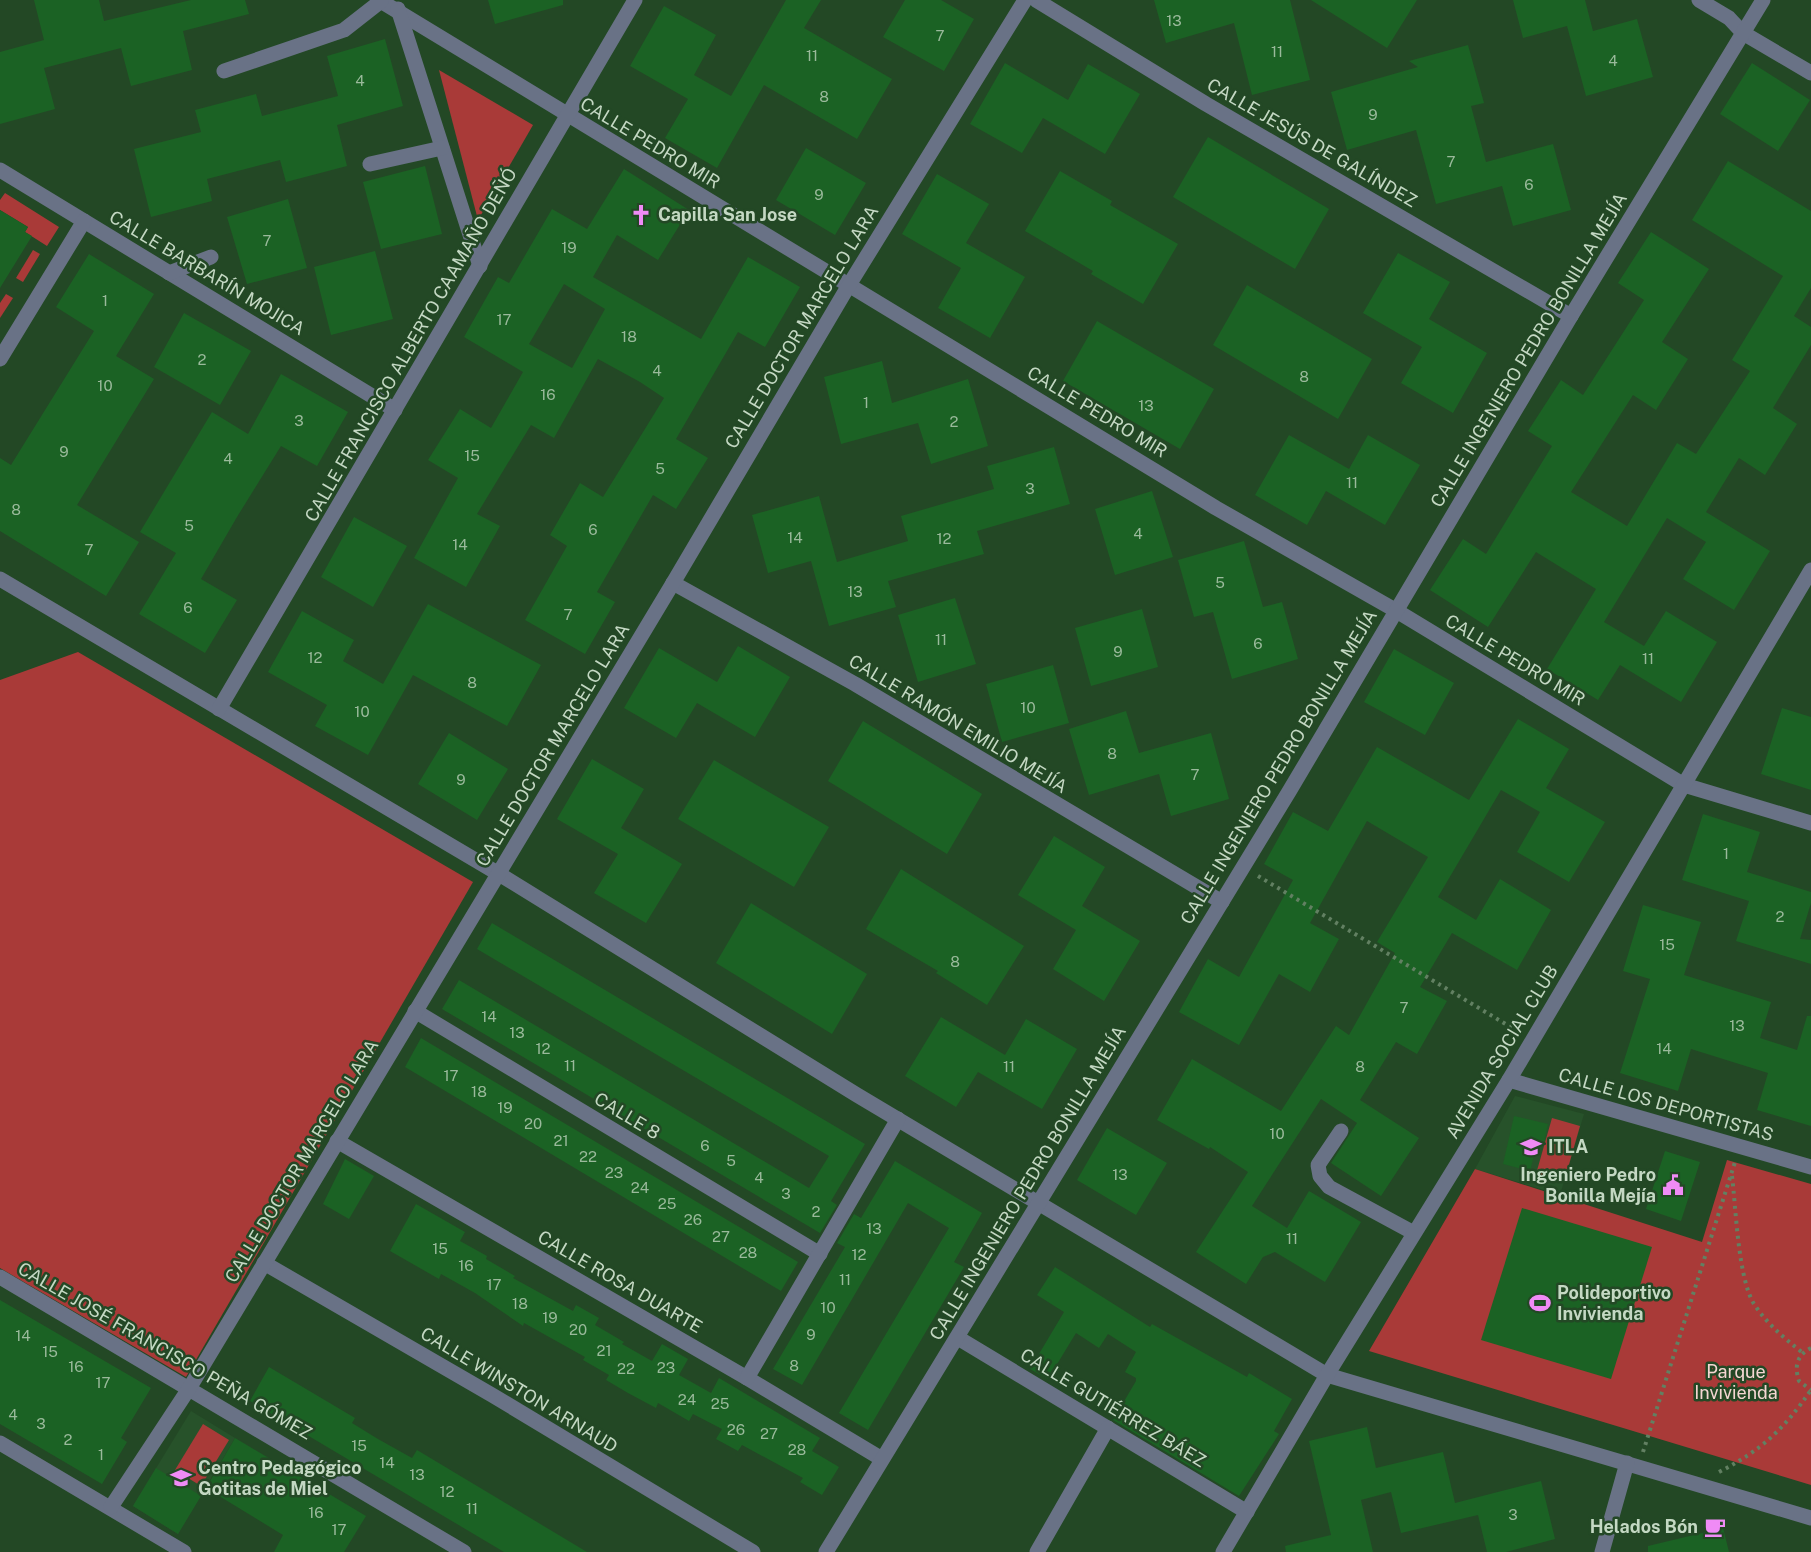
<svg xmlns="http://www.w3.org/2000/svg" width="1811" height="1552" font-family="'Public Sans',sans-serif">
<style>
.built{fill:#27522a}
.green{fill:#a93a38}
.building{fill:#1b6224;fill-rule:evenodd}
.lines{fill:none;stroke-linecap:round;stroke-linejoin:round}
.path{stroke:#628062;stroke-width:4;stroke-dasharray:3 4.5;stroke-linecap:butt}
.minor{stroke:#697286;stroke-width:15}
.labels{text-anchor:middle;stroke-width:5;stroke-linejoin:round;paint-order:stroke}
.number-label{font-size:15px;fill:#9aba9b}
.street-label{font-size:18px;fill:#c4d8c3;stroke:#234825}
.poi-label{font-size:18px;font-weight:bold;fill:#c4d8c3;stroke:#234825;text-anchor:start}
.park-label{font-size:18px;fill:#f5d6d2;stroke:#234825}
</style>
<rect width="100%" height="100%" fill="#234825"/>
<!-- built -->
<g class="built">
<path d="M1515,1096L1584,1114L1560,1195L1475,1169Z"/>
<path d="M191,1411L235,1438L178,1534L133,1506Z"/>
</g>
<!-- green -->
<g class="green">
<path d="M439,70L533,125L478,220Z"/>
<path d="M5,193L59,227L47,246L25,232L28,227L0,210V200Z"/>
<path d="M33,250L40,254L23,282L16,278Z"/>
<path d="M6,294L13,298L0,318V303Z"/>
<path d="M78,652L473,882L186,1377L0,1268V680Z"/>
<path d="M1552,1118L1580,1126L1564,1182L1536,1174Z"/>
<path d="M1727,1160L1811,1184V1485L1369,1351L1475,1169L1702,1242Z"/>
<path d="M203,1424L229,1440L201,1486L175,1470Z"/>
</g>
<!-- building -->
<g class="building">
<path d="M34,0H99L104,21L191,0H245L249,14L183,31L192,70L131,86L121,48L44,68L55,109L0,124V52L44,40Z"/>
<path d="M488,0H563V5L495,24Z"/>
<path d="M786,0H821L804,28L892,79L857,139L764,85L717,168L665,138L688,99L630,66L664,6L716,35L694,75L731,96Z"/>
<path d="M905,0H941L974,19L944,71L883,37Z"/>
<path d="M1154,0H1290L1310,80L1252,95L1234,23L1166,43Z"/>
<path d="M1311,0H1417L1387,48Z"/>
<path d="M1513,0H1585L1593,31L1637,19L1653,77L1586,96L1567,26L1523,38Z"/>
<path d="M385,39L403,106L337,125L347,166L286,182L280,160L207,179L212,201L151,217L134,149L201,132L195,110L256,94L262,116L338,96L327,56Z"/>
<path d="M1468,45L1484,103L1471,106L1486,162L1553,144L1571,210L1513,226L1502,186L1436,204L1416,130L1347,150L1331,92L1418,67L1409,61Z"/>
<path d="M1005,63L1068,100L1088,64L1140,94L1105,154L1043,118L1022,153L970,124Z"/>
<path d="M1752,63L1810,100L1778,151L1720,114Z"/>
<path d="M1208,137L1329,209L1295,269L1173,197Z"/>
<path d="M806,148L866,183L835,235L776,200Z"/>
<path d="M1728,161L1811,211V288L1794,316L1811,327V345L1773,408L1797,424L1765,475L1739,458L1706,512L1770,551L1734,610L1683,579L1706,542L1667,518L1604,622L1644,646L1666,611L1717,642L1681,702L1620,665L1598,700L1547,669L1596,589L1536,552L1488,627L1430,590L1463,539L1486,554L1552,446L1528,431L1561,380L1583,395L1644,300L1618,283L1651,232L1709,269L1662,342L1688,359L1656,410L1633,395L1571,492L1627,526L1677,443L1696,454L1750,371L1732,360L1783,276L1692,220Z"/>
<path d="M425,166L442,234L381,249L363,182Z"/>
<path d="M624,169L689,210L658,260L617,235L593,277L701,339L748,257L800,287L765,347L738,332L676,439L708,458L676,509L653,495L597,592L615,602L585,654L525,620L567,546L550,535L580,483L603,497L664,398L640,382L598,359L554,438L531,425L477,514L500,526L466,587L414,558L458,478L428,460L460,409L491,428L523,372L464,337L498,277L509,283L552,209L587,229ZM564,284L605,309L572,368L529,344Z"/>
<path d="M1060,171L1112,201L1110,205L1178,244L1143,304L1091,274L1093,271L1025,231Z"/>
<path d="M937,174L989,204L966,243L1025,277L990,338L938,308L961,268L902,234Z"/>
<path d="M288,199L307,268L247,284L227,217Z"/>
<path d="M0,210L28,227L25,232L32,236L0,288Z"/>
<path d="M375,251L393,319L331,335L314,267Z"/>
<path d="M1398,253L1450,282L1429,319L1487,353L1453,413L1401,383L1422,347L1363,313Z"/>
<path d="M89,254L154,294L116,356L154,379L77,505L139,542L106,596L0,531V458L11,465L94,331L56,307Z"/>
<path d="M1247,285L1372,359L1338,419L1213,345Z"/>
<path d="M184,313L251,351L220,405L154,367Z"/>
<path d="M1097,321L1214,389L1180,449L1063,381Z"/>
<path d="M882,361L892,403L968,379L988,446L931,464L918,423L841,444L824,377Z"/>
<path d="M281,374L348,412L317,466L281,446L237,517L201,579L237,600L205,653L139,614L176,553L140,532L212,412L248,434Z"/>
<path d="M1289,435L1349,469L1368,435L1420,465L1385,525L1326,491L1307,525L1255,495Z"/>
<path d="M1054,447L1070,504L977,531L984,554L888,581L896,607L829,626L811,561L768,573L752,515L819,496L837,562L908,541L901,516L994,489L987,466Z"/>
<path d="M1152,491L1173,557L1115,575L1095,509Z"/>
<path d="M354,517L407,546L373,607L321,577Z"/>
<path d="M1244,541L1263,607L1282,602L1298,659L1232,679L1213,612L1194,617L1178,560Z"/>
<path d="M955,598L976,664L918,682L898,615Z"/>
<path d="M428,604L541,665L507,726L413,675L368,755L315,726L327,705L268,672L302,611L354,640L343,661L383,684Z"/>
<path d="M1142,609L1158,667L1091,686L1075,628Z"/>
<path d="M738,646L790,677L755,737L697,703L676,738L624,708L659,648L717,682Z"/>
<path d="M1394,649L1454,683L1425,735L1364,702Z"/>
<path d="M1053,665L1069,723L1002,742L986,684Z"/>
<path d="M1782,708L1811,717V790L1761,774Z"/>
<path d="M1126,711L1139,753L1211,733L1229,799L1171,816L1159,774L1089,795L1069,729Z"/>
<path d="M1518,719L1569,749L1546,788L1605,822L1569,882L1517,852L1540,812L1501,790L1438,897L1476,920L1500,879L1551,910L1517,970L1452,933L1420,987L1447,1001L1417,1054L1396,1042L1360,1100L1419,1138L1381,1196L1331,1163L1357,1123L1321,1099L1252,1206L1287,1228L1309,1191L1361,1222L1325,1282L1275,1252L1263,1257L1246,1284L1196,1252L1248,1172L1210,1147L1209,1149L1157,1120L1192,1059L1281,1111L1336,1026L1349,1035L1395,953L1377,942L1428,857L1367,821L1310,923L1339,939L1310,992L1279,974L1239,1045L1179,1012L1208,959L1239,977L1293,880L1264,864L1293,812L1328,831L1377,747L1469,800Z"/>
<path d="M863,721L982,794L947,854L828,781Z"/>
<path d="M449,733L508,769L477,820L418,784Z"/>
<path d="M592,759L644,789L621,828L682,864L646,923L594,893L618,854L557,819Z"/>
<path d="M714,760L829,827L794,887L678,819Z"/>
<path d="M1703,814L1760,832L1747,872L1811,892V903L1800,939L1811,940V964L1736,941L1749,901L1682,880Z"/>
<path d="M1054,836L1105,867L1082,906L1140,941L1104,1001L1053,969L1076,930L1018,895Z"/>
<path d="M901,869L1024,946L987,1005L936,973L938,971L866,929Z"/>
<path d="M751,903L867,974L832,1034L716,963Z"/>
<path d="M1643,905L1701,922L1684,975L1771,1002L1760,1038L1797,1050L1807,1016H1811V1126L1757,1110L1768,1073L1691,1049L1678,1091L1620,1073L1650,979L1623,971Z"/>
<path d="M492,923L865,1144L831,1201L837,1205L820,1233L442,1009L459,980L809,1188L829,1156L477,949Z"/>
<path d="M941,1017L1005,1055L1026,1019L1077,1049L1042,1109L978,1072L956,1107L905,1076Z"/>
<path d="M421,1038L798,1262L781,1291L405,1067Z"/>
<path d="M1514,1116L1548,1124L1544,1142L1538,1140L1530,1171L1503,1164Z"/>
<path d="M1107,1128L1167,1163L1136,1215L1077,1180Z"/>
<path d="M1665,1151L1700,1162L1681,1221L1646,1209Z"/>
<path d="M345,1159L374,1176L349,1219L323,1204Z"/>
<path d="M895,1161L982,1213L954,1262L964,1267L868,1430L839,1413L949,1228L908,1203L802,1385L773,1369L845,1247L837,1243L854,1214L861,1218Z"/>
<path d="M416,1204L465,1232L460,1241L487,1256L486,1259L515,1276L513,1278L573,1311L576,1305L599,1318L595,1325L624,1342L622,1344L652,1361L662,1344L688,1359L679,1375L711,1393L719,1378L820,1438L812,1451L839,1467L822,1495L800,1482L803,1478L742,1445L738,1451L716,1439L722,1429L693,1414L689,1421L658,1403L656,1408L628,1393L606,1380L609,1375L583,1360L585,1357L524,1323L523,1326L475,1293L441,1274L439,1279L390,1251Z"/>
<path d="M1522,1208L1652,1247L1611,1379L1481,1340Z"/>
<path d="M1055,1267L1150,1327L1152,1324L1247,1377L1249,1373L1292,1399L1274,1431L1279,1434L1239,1496L1113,1420L1136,1381V1378L1125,1372L1136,1352L1108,1334L1099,1348L1076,1333L1048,1379L1030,1369L1064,1312L1037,1295Z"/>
<path d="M0,1300L151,1388L121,1438L127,1442L102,1484L0,1424Z"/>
<path d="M269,1367L355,1418L352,1423L378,1439L412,1458L417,1450L587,1552H504L250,1401Z"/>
<path d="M1367,1427L1376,1468L1443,1452L1455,1503L1541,1481L1555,1539L1506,1552H1487L1478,1515L1401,1533L1391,1492L1361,1500L1373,1552H1286L1285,1546L1331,1535L1309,1441Z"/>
<path d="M235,1438L366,1516L344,1552H274L283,1535L206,1488Z"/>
<path d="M156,1468L201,1496L178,1534L133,1506Z"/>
<path d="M1723,1528L1729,1552H1648V1546Z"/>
</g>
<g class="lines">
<!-- path -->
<g class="path">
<path d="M1258,876L1519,1032"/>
<path d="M1732,1176C1736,1208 1738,1278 1754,1304C1767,1324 1784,1338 1803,1353"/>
<path d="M1811,1348C1797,1355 1794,1366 1799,1381L1811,1390"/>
<path d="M1643,1452L1735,1162"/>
<path d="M1719,1472C1762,1450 1784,1429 1811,1390"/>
</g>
<!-- minor -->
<g class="minor">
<path d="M379,0L1216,508L1395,610L1684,785L1811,823"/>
<path d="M1036,0L1206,104L1571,316"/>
<path d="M1699,0L1729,18L1743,33L1811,73"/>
<path d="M398,9L480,266"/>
<path d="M224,71L344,30L381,1"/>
<path d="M370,164L442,148"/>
<path d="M0,170L395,410"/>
<path d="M169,273L211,257"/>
<path d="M0,359L84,221"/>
<path d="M0,579L499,874L857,1095L1327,1375L1811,1518"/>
<path d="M673,583L855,684L1222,902"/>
<path d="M219,709L635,0"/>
<path d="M415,1011L820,1254"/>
<path d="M1509,1080L1811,1167"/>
<path d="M1341,1131L1318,1165L1320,1176L1329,1187L1414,1233"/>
<path d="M337,1141L747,1378L882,1459"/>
<path d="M264,1263L492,1395L753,1552"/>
<path d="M0,1277L464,1552"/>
<path d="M958,1338L1247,1512"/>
<path d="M747,1378L898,1119"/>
<path d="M0,1443L184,1552"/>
<path d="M111,1507L190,1387L673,583L849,285L1025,0"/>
<path d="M826,1552L1290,790L1571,316L1763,0"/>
<path d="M1037,1552L1108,1428"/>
<path d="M1223,1552L1327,1375L1509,1080L1811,570"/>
<path d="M1602,1552L1627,1463"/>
</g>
</g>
<!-- icons -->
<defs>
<symbol id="church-bare" viewBox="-9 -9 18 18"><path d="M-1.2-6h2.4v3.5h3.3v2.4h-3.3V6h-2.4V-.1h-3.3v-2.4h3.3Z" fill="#f08bf6" stroke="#234825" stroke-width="2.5" paint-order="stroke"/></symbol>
<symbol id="school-bare" viewBox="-9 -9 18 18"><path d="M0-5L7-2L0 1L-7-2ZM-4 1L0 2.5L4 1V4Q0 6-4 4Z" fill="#f08bf6" stroke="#234825" stroke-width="2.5" paint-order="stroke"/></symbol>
<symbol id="civic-bare" viewBox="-9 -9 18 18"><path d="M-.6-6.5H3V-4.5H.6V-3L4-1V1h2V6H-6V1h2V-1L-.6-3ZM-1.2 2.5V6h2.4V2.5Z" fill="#f08bf6" stroke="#234825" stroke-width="2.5" paint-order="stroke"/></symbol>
<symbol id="stadium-bare" viewBox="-9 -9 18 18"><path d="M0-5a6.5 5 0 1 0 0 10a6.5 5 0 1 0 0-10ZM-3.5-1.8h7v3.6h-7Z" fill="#f08bf6" stroke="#234825" stroke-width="2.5" paint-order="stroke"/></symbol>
<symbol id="cafe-bare" viewBox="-9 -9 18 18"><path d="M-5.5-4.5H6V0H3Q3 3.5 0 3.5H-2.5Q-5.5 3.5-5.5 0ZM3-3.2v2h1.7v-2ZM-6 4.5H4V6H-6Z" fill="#f08bf6" stroke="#234825" stroke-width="2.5" paint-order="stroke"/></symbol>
</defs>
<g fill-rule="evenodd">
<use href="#church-bare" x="626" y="200" width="30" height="30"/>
<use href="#school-bare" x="1516" y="1132" width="30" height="30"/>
<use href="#civic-bare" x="1658" y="1170" width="30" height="30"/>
<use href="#stadium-bare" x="1525" y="1288" width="30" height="30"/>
<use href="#school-bare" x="166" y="1463" width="30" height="30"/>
<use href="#cafe-bare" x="1700" y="1512" width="30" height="30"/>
</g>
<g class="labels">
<!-- number labels -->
<g class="number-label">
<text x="1174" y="26">13</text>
<text x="940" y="41">7</text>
<text x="1277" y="57">11</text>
<text x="812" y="61">11</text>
<text x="1613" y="66">4</text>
<text x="360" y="86">4</text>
<text x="824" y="102">8</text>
<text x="1373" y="120">9</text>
<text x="1451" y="167">7</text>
<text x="1529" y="190">6</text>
<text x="819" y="200">9</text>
<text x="267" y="246">7</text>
<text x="569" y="253">19</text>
<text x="105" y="306">1</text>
<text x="504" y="325">17</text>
<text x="629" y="342">18</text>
<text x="202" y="365">2</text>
<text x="657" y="376">4</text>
<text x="1304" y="382">8</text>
<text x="105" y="391">10</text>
<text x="548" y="400">16</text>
<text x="866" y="408">1</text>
<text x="1146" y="411">13</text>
<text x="299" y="426">3</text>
<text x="954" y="427">2</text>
<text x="64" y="457">9</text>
<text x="472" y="461">15</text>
<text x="228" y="464">4</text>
<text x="660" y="474">5</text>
<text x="1352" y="488">11</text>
<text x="1030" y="494">3</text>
<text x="16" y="515">8</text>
<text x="189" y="531">5</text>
<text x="593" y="535">6</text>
<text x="1138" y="539">4</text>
<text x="795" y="543">14</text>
<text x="944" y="544">12</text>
<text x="460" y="550">14</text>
<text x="89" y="555">7</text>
<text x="1220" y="588">5</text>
<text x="855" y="597">13</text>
<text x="188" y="613">6</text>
<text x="568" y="620">7</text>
<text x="941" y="645">11</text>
<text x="1258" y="649">6</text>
<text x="1118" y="657">9</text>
<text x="315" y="663">12</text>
<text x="1648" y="664">11</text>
<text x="472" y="688">8</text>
<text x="1028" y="713">10</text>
<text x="362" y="717">10</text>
<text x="1112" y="759">8</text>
<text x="1195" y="780">7</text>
<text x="461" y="785">9</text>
<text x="1726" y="859">1</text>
<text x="1780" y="922">2</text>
<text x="1667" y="950">15</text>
<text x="955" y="967">8</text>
<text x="1404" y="1013">7</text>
<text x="489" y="1022">14</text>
<text x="1737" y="1031">13</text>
<text x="517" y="1038">13</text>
<text x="543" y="1054">12</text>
<text x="1664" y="1054">14</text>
<text x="570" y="1071">11</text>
<text x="1009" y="1072">11</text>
<text x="1360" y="1072">8</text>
<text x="451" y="1081">17</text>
<text x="479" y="1097">18</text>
<text x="505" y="1113">19</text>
<text x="533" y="1129">20</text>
<text x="1277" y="1139">10</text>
<text x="561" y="1146">21</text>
<text x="705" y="1151">6</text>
<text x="588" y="1162">22</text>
<text x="731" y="1166">5</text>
<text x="614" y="1178">23</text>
<text x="1120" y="1180">13</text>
<text x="759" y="1183">4</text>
<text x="640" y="1193">24</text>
<text x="786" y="1199">3</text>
<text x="667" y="1209">25</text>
<text x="816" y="1217">2</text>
<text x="693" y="1225">26</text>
<text x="874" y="1234">13</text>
<text x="721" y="1242">27</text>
<text x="1292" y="1244">11</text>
<text x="440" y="1254">15</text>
<text x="748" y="1258">28</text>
<text x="859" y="1260">12</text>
<text x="466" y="1271">16</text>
<text x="845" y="1285">11</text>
<text x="494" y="1290">17</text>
<text x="520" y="1309">18</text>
<text x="828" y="1313">10</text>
<text x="550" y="1323">19</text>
<text x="578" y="1335">20</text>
<text x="811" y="1340">9</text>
<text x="23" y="1341">14</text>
<text x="604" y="1356">21</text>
<text x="50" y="1357">15</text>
<text x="794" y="1371">8</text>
<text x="76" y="1372">16</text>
<text x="666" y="1373">23</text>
<text x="626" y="1374">22</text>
<text x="103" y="1388">17</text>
<text x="687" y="1405">24</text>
<text x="720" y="1409">25</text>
<text x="13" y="1420">4</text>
<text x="41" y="1429">3</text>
<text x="736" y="1435">26</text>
<text x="769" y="1439">27</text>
<text x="68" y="1445">2</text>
<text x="359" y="1451">15</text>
<text x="797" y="1455">28</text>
<text x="101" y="1460">1</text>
<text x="387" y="1468">14</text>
<text x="417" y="1480">13</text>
<text x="447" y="1497">12</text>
<text x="472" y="1514">11</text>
<text x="316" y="1518">16</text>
<text x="1513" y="1520">3</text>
<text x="339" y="1535">17</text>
</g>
<!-- street labels -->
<g class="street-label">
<text transform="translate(650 143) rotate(31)" y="6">CALLE PEDRO MIR</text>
<text transform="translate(1312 143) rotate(30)" y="6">CALLE JESÚS DE GALÍNDEZ</text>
<text transform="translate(207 273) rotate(31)" y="6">CALLE BARBARÍN MOJICA</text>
<text transform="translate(802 327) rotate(-59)" y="6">CALLE DOCTOR MARCELO LARA</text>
<text transform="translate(411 345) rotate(-60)" y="6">CALLE FRANCISCO ALBERTO CAAMAÑO DEÑÓ</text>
<text transform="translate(1529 350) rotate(-59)" y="6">CALLE INGENIERO PEDRO BONILLA MEJÍA</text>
<text transform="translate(1097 412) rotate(31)" y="6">CALLE PEDRO MIR</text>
<text transform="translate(1515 660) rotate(31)" y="6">CALLE PEDRO MIR</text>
<text transform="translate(958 724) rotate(31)" y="6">CALLE RAMÓN EMILIO MEJÍA</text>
<text transform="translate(553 745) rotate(-59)" y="6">CALLE DOCTOR MARCELO LARA</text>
<text transform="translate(1279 767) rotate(-59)" y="6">CALLE INGENIERO PEDRO BONILLA MEJÍA</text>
<text transform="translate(1502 1052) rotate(-59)" y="6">AVENIDA SOCIAL CLUB</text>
<text transform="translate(1666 1105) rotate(16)" y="6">CALLE LOS DEPORTISTAS</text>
<text transform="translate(627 1116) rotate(31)" y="6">CALLE 8</text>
<text transform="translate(302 1161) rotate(-59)" y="6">CALLE DOCTOR MARCELO LARA</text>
<text transform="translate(1028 1183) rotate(-59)" y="6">CALLE INGENIERO PEDRO BONILLA MEJÍA</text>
<text transform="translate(620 1282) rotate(30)" y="6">CALLE ROSA DUARTE</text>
<text transform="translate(165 1351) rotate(30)" y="6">CALLE JOSÉ FRANCISCO PEÑA GÓMEZ</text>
<text transform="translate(519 1390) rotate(31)" y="6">CALLE WINSTON ARNAUD</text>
<text transform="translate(1113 1408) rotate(31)" y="6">CALLE GUTIÉRREZ BÁEZ</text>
</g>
<!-- poi labels -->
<g class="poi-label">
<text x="658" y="221">Capilla San Jose</text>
<text x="1548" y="1153">ITLA</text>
<text x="1656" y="1181" text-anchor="end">Ingeniero Pedro<tspan x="1656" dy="21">Bonilla Mejía</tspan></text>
<text x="1557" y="1299">Polideportivo<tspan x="1557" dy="21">Invivienda</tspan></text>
<text x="198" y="1474">Centro Pedagógico<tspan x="198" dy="21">Gotitas de Miel</tspan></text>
<text x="1698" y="1533" text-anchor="end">Helados Bón</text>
</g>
<!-- park labels -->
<g class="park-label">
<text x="1736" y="1378">Parque<tspan x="1736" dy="21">Invivienda</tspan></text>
</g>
</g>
</svg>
